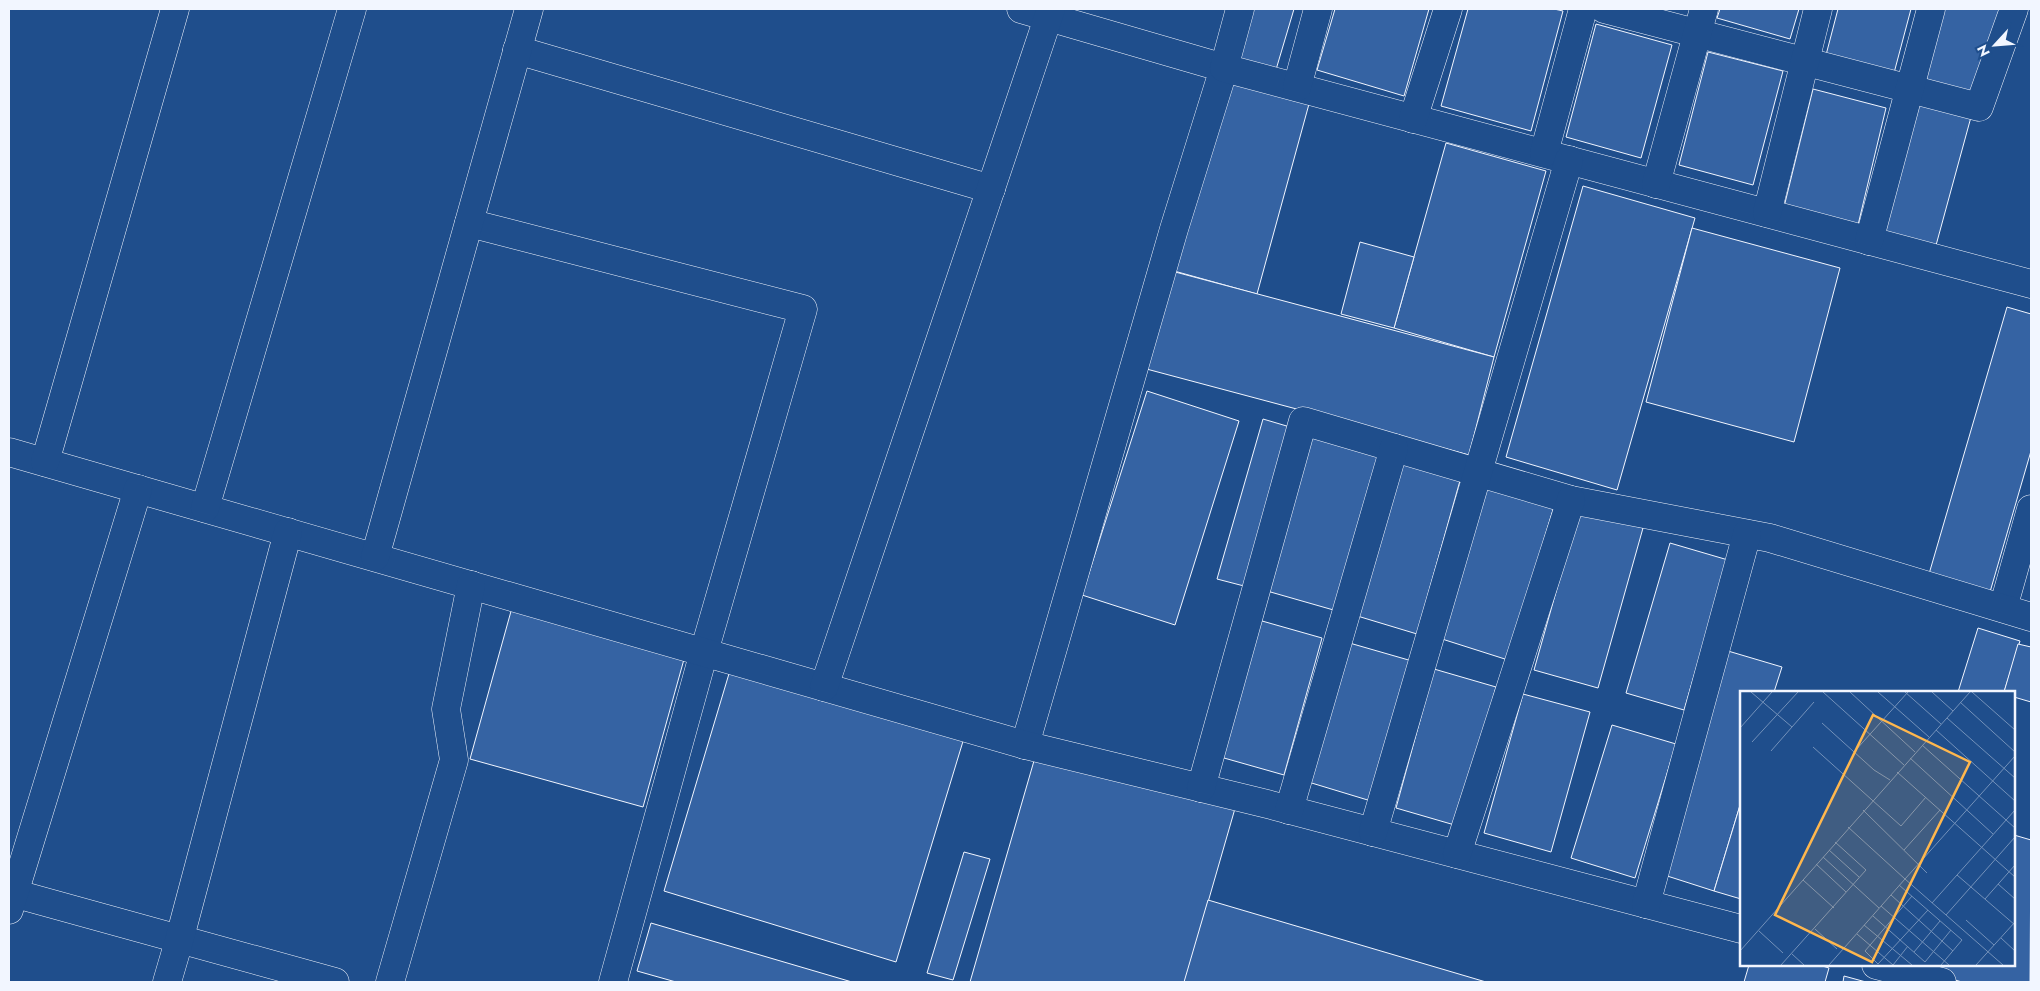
<svg xmlns="http://www.w3.org/2000/svg" width="2040" height="991" font-family="Jost,sans-serif">
<style>
.building{fill:#3563a3;stroke:#f2f6ff}
.lines{fill:none;stroke-linecap:round;stroke-linejoin:round}
.minor-casing{stroke:#f2f6ff;stroke-width:29}
.minor{stroke:#1f4e8c;stroke-width:28}
.inset-road{fill:none;stroke:#7391ba;stroke-width:1}
.view{fill:#ffb74d;fill-opacity:0.15;stroke:#ffb74d;stroke-width:2.5}
.inset-edge{fill:none;stroke:#f2f6ff;stroke-width:2.5}
</style>
<rect width="100%" height="100%" fill="#1f4e8c"/>
<!-- building -->
<g class="building">
<path d="M1235,9H1294L1275,73L1221,57Z"/>
<path d="M1335,9H1429L1404,96L1317,70Z"/>
<path d="M1468,9H1554L1563,11L1531,131L1441,106Z"/>
<path d="M1720,9H1799L1790,39L1717,18Z"/>
<path d="M1838,9H1911L1894,73L1826,55Z"/>
<path d="M1941,9H2004L1980,97L1922,81Z"/>
<path d="M1596,24L1672,45L1641,158L1566,137Z"/>
<path d="M1708,52L1783,71L1753,185L1679,165Z"/>
<path d="M1219,79L1309,104L1257,294L1167,269Z"/>
<path d="M1813,89L1886,108L1858,225L1784,207Z"/>
<path d="M1916,102L1971,117L1935,249L1881,235Z"/>
<path d="M1446,143L1546,171L1494,357L1394,328Z"/>
<path d="M1583,186L1695,218L1617,490L1506,457Z"/>
<path d="M1692,228L1840,268L1794,442L1646,402Z"/>
<path d="M1360,242L1414,257L1394,328L1341,314Z"/>
<path d="M1164,269L1494,357L1469,455L1139,367Z"/>
<path d="M2007,307L2031,314V451L1990,592L1929,574Z"/>
<path d="M1147,391L1239,421L1175,625L1082,595Z"/>
<path d="M1263,419L1290,427L1244,586L1217,579Z"/>
<path d="M1312,431L1382,450L1337,611L1267,591Z"/>
<path d="M1399,459L1461,477L1417,634L1354,615Z"/>
<path d="M1488,483L1555,503L1508,660L1442,639Z"/>
<path d="M1579,510L1643,528L1598,688L1534,670Z"/>
<path d="M1670,543L1728,560L1684,710L1626,693Z"/>
<path d="M513,604L686,652L643,807L470,759Z"/>
<path d="M1255,619L1322,638L1284,775L1217,756Z"/>
<path d="M1978,628L2020,641L2004,692H1958Z"/>
<path d="M1346,642L1412,661L1371,801L1305,781Z"/>
<path d="M2018,644L2031,647V702L2014,697V692H2004Z"/>
<path d="M1728,651L1782,667L1774,692H1741V802L1714,891L1661,874Z"/>
<path d="M731,667L964,738L896,962L664,891Z"/>
<path d="M1434,669L1496,687L1458,826L1396,808Z"/>
<path d="M1523,694L1590,712L1551,852L1484,833Z"/>
<path d="M1612,725L1676,744L1635,878L1571,858Z"/>
<path d="M1038,747L1236,805L1185,982H970Z"/>
<path d="M1741,802V899L1714,891Z"/>
<path d="M2014,835L2031,840L2030,982H1962L1924,971L1926,965H2014Z"/>
<path d="M964,852L990,859L953,980L927,973Z"/>
<path d="M1208,900L1486,982H1184Z"/>
<path d="M651,923L852,982H676L637,971Z"/>
<path d="M1749,965H1819L1829,968L1825,982H1744Z"/>
<path d="M1844,976L1866,982H1843Z"/>
</g>
<g class="lines">
<defs>
<g id="minor">
<path d="M1021,9L1224,68L1174,229L1025,745"/>
<path d="M1240,9L1224,68L2031,284"/>
<path d="M1604,9L1979,107L2014,9"/>
<path d="M517,50L991,189"/>
<path d="M1297,87L1318,9"/>
<path d="M1413,119L1448,9"/>
<path d="M1544,153L1583,9"/>
<path d="M1656,184L1704,9"/>
<path d="M1767,213L1818,9"/>
<path d="M469,223L803,309L704,652L613,982"/>
<path d="M1869,241L1931,9"/>
<path d="M9,452L1025,745L1271,805L1741,929"/>
<path d="M45,462L175,9"/>
<path d="M205,508L352,9"/>
<path d="M375,557L529,9"/>
<path d="M2003,608L2031,509"/>
<path d="M824,687L1051,9"/>
<path d="M1201,788L1303,421L1571,500L1770,538L2031,617"/>
<path d="M1289,810L1394,448"/>
<path d="M1373,832L1569,160"/>
<path d="M1457,854L1571,500"/>
<path d="M9,892L335,982"/>
<path d="M1646,904L1747,534"/>
<path d="M9,910L138,489"/>
<path d="M1876,965L1942,982"/>
<path d="M167,982L179,941L288,532"/>
<path d="M390,982L454,760L446,709L471,585"/>
</g>
</defs>
<!-- minor casing -->
<use href="#minor" class="minor-casing"/>
<!-- minor -->
<use href="#minor" class="minor"/>
</g>
<!-- overview -->
<g transform="translate(1740 691)">
<rect width="275" height="275" fill="#1f4e8c"/>
<path class="inset-road" d="M11,1L52,36L74,11M83,1L164,74M110,1L175,61M138,1L189,46M165,1L201,33M192,1L213,20M232,1L275,39M220,11L275,61M207,27L275,87M82,32L134,79L150,89M0,37L32,1M196,39L275,110M12,51L58,1M182,54L275,137M73,56L161,135L186,106M31,60L52,36M114,61L168,1M170,67L253,143M157,81L275,186M123,119L187,182M108,136L165,188L275,65M89,159L119,186M164,159L200,119M83,166L139,217M76,173L106,201M217,184L275,234M63,189L94,217M258,193L275,208M159,194L222,249L201,274M151,204L213,260M172,205L125,260L138,273L188,219M245,208L275,174M192,212L275,119M141,215L209,274M206,224L275,146M133,225L185,271L211,239M226,229L254,254M124,234L172,274M75,238L97,258M19,240L43,262M117,243L153,274L168,255M261,247L275,260M0,260L230,1M174,261L200,230M52,263L64,274M41,274L126,179L95,151M89,274L165,188L263,274M236,274L275,231"/>
<path class="view" d="M133,24L230,71L132,271L35,224Z"/>
<rect width="275" height="275" class="inset-edge"/>
</g>
<!-- border -->
<rect width="2040" height="991" fill="none" stroke="#f2f6ff" stroke-width="20"/>
<!-- north arrow -->
<g transform="translate(1995 45) rotate(244)" stroke="#1f4e8c" stroke-width="4" paint-order="stroke">
<path d="M0-4L9 19L0 12L-9 19Z" fill="#f2f6ff"/>
<text y="-8" font-size="14" font-weight="bold" text-anchor="middle" fill="#f2f6ff">N</text>
</g>
</svg>
